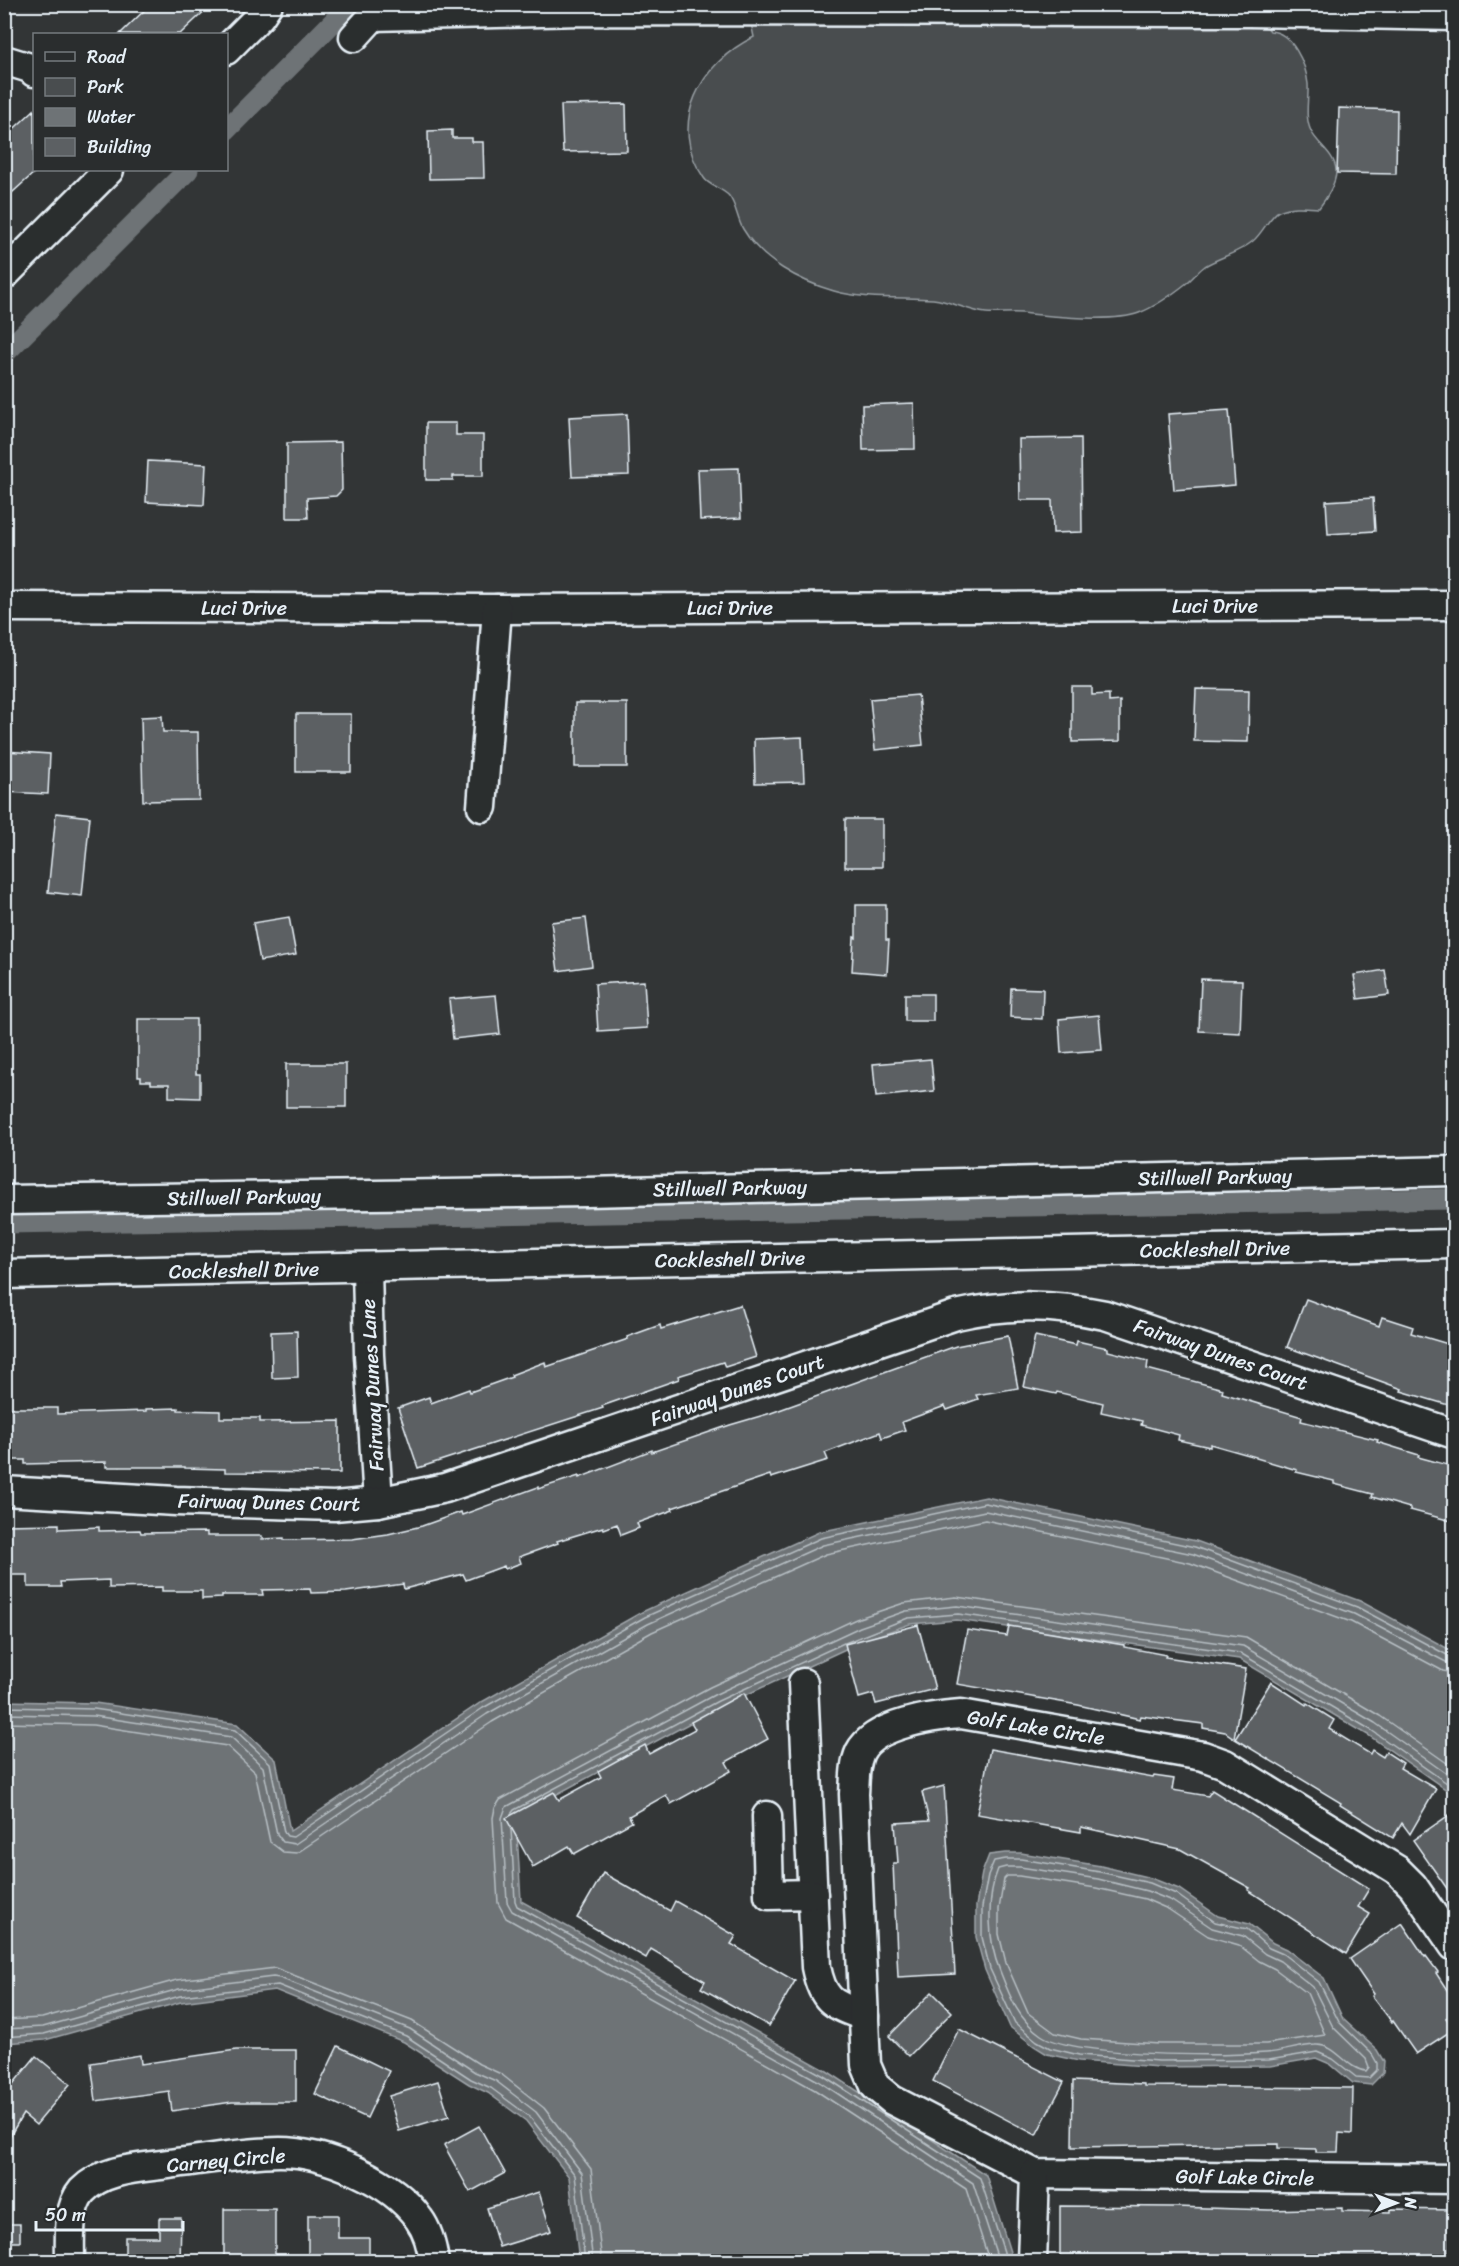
<svg xmlns="http://www.w3.org/2000/svg" width="1459" height="2266" font-family="Sriracha,sans-serif">
<style>
.green{fill:#494d4f;stroke:#989fa4;stroke-width:1.5}
.water{fill:#6e7376;stroke:#9fa5aa;stroke-width:1.5}
.lines{fill:none;stroke-linecap:round;stroke-linejoin:round}
.shore{stroke:#b7bfc4;stroke-width:1.5}
.canal{stroke:#6e7376;stroke-width:21}
.building{fill:#5c6063;stroke:#e8f1f8;stroke-width:1.5}
.minor-casing{stroke:#e8f1f8;stroke-width:33}
.minor{stroke:#2a2d2e;stroke-width:28}
.labels{text-anchor:middle;stroke-width:4.5;stroke-linejoin:round;paint-order:stroke}
.street-label{font-size:20px;fill:#e8f1f8;stroke:#2a2d2e}
</style>
<rect width="100%" height="100%" fill="#323536"/>
<filter id="ink" filterUnits="userSpaceOnUse"><feTurbulence type="fractalNoise" baseFrequency=".0167" numOctaves="2"/><feDisplacementMap in="SourceGraphic" scale="12" xChannelSelector="R" yChannelSelector="G"/><feConvolveMatrix kernelMatrix="1 2 1 2 8 2 1 2 1" color-interpolation-filters="sRGB"/></filter>
<g filter="url(#ink)">
<!-- green -->
<path class="green" d="M1248,4L1270,31C1292,32 1306,64 1308,84C1309,98 1304,117 1311,131C1317,144 1335,154 1336,170C1337,182 1326,199 1319,208C1306,207 1292,205 1279,211C1271,214 1262,234 1253,241C1239,253 1220,257 1205,266C1199,270 1194,277 1188,282C1173,294 1157,306 1139,313C1112,323 1051,316 1022,313C1010,312 997,314 986,313C968,311 951,301 933,299C901,297 865,300 834,291C799,281 762,261 743,229C737,219 736,204 729,196C722,188 709,186 704,178C666,124 701,62 754,37L747,5Z"/>
<!-- water -->
<g class="water">
<path d="M986,1497L1196,1541L1360,1601L1454,1652V1795L1368,1735L1239,1659L957,1620L910,1624L865,1640L720,1707L516,1816L521,1901L827,2071L986,2175L1010,2252L1009,2261H579L569,2177L526,2121L488,2093L469,2084L404,2042L275,1990L181,2002L45,2040L5,2043V1701L95,1703L237,1724L276,1760L290,1831L480,1703L642,1612L819,1532Z"/>
<path d="M1005,1853H1021L1101,1866L1151,1878L1179,1889L1218,1916L1249,1924L1273,1943L1286,1949L1324,1978L1343,2019L1377,2050L1384,2062L1383,2073L1371,2085L1353,2083L1330,2064L1316,2058L1270,2066L1159,2067L1079,2061L1047,2054L1034,2046L1010,2027L985,1970L976,1937V1906L982,1873L989,1855Z"/>
</g>
<g class="lines">
<!-- shore -->
<g class="shore">
<path d="M845,1643L908,1618L958,1614L1240,1653L1371,1730L1454,1788"/>
<path d="M4,1707L94,1709L235,1730L270,1763L284,1832L287,1836L293,1837L483,1708L645,1617L821,1538L985,1503L1195,1547L1357,1607L1449,1656H1454"/>
<path d="M4,1714L94,1716L231,1737L263,1767L277,1834L283,1842L295,1844L487,1714L648,1624L823,1545L985,1511L1193,1554L1354,1614L1446,1662L1454,1664"/>
<path d="M4,1723L93,1725L227,1746L255,1772L270,1842L283,1852L297,1853L492,1722L652,1632L826,1554L985,1520L1190,1563L1351,1622L1443,1671L1454,1673"/>
<path d="M511,1814L514,1810L718,1701L844,1643"/>
<path d="M511,1829L515,1901L517,1906L824,2076L980,2178L1004,2252V2262"/>
<path d="M1006,1859H1021L1100,1872L1150,1883L1176,1894L1215,1922L1247,1929L1269,1948L1283,1954L1319,1982L1339,2022L1372,2054L1377,2063V2070L1369,2078L1356,2077L1333,2059L1317,2052L1269,2060L1159,2061L1079,2055L1050,2048L1037,2041L1015,2023L990,1969L982,1937V1907L988,1875L994,1861Z"/>
<path d="M1020,1867L1098,1879L1147,1891L1172,1901L1212,1928L1243,1936L1265,1954L1280,1961L1313,1987L1333,2027L1366,2059L1369,2067L1366,2071C1347,2070 1336,2043 1315,2045C1298,2046 1282,2052 1266,2053C1222,2056 1073,2057 1041,2035C1018,2019 1010,1997 1000,1971C988,1943 986,1898 998,1869L1006,1867Z"/>
<path d="M1007,1876H1019L1096,1888L1145,1899L1168,1909L1208,1936L1239,1945L1259,1961L1275,1969L1307,1993L1325,2035L1266,2044H1160L1081,2039L1055,2033L1028,2013L1006,1963L999,1934V1909L1004,1879Z"/>
<path d="M4,2020L42,2018L177,1980L275,1968L412,2021L479,2064L501,2074L544,2108L591,2169L602,2262"/>
<path d="M4,2029L43,2027L179,1989L273,1977L280,1978L410,2029L475,2072L496,2081L536,2112L582,2173L593,2262"/>
<path d="M4,2037L44,2034L180,1996L278,1985L406,2036L471,2079L491,2088L530,2117L575,2175L585,2262"/>
<path d="M987,2262V2254L966,2189L815,2090L506,1918L498,1903L493,1818L495,1808L500,1800L710,1687L856,1619L904,1603L956,1597L1246,1637L1380,1716L1454,1768"/>
<path d="M996,2262V2253L973,2183L820,2082L512,1911L507,1902L502,1818L506,1807L714,1695L860,1627L906,1611L957,1606L1243,1646L1375,1723L1454,1779"/>
</g>
<!-- canal -->
<g class="canal">
<path d="M226,130L351,4"/>
<path d="M4,354L188,170"/>
<path d="M4,1223L1454,1199"/>
</g>
</g>
<!-- building -->
<g class="building">
<path d="M151,4H212L180,34H120Z"/>
<path d="M626,104L627,151L563,152L561,105Z"/>
<path d="M1339,108L1397,110L1396,174L1337,173Z"/>
<path d="M34,110V173L4,200V138Z"/>
<path d="M452,130V138H472V142H483L484,178L429,179L428,131Z"/>
<path d="M914,403L915,449L863,450L862,405Z"/>
<path d="M1229,410L1235,485L1174,490L1168,414Z"/>
<path d="M627,414L629,475L572,477L569,417Z"/>
<path d="M426,423H456V435H483V476H453V480H426Z"/>
<path d="M1081,438L1082,532L1053,533L1052,500H1020L1019,439Z"/>
<path d="M341,442L342,490L336,496L307,498L308,518H287V443Z"/>
<path d="M148,461L206,464L204,505L146,502Z"/>
<path d="M739,468L741,518L700,520L698,469Z"/>
<path d="M1373,498L1375,531L1328,534L1326,501Z"/>
<path d="M1072,687H1092V695L1109,694V702L1120,701V741L1072,742Z"/>
<path d="M1196,689L1249,690L1248,742L1194,741Z"/>
<path d="M918,695L923,745L875,750L870,699Z"/>
<rect x="575" y="703" width="52" height="64"/>
<rect x="296" y="714" width="55" height="58"/>
<path d="M162,716L163,732H198L199,800L143,801L141,717Z"/>
<path d="M802,737L804,782L755,783L754,739Z"/>
<path d="M4,751L50,754L48,794L4,792Z"/>
<path d="M56,813L90,817L82,896L48,892Z"/>
<rect x="845" y="819" width="37" height="48"/>
<path d="M856,905H886V940H889L887,974L852,971L854,937L856,938Z"/>
<path d="M289,917L296,955L260,961L253,923Z"/>
<path d="M586,918L592,966L558,971L551,922Z"/>
<path d="M1385,970L1389,995L1358,999L1354,975Z"/>
<path d="M1201,979L1242,980L1240,1033L1199,1031Z"/>
<path d="M644,981L647,1028L598,1031L595,984Z"/>
<path d="M1011,988L1043,989L1042,1019L1010,1017Z"/>
<rect x="905" y="994" width="28" height="27"/>
<path d="M496,995L500,1034L453,1039L449,999Z"/>
<path d="M1099,1015L1102,1050L1061,1053L1059,1019Z"/>
<path d="M138,1019H196V1074H200V1098L169,1097V1084H151V1081H141V1077H138Z"/>
<path d="M931,1059L934,1091L876,1097L873,1064Z"/>
<rect x="286" y="1064" width="60" height="43"/>
<path d="M1306,1299L1379,1326L1382,1317L1413,1327L1411,1333L1455,1346V1407L1401,1391L1402,1389L1287,1347Z"/>
<path d="M740,1305L756,1357L725,1367L723,1362L678,1376L679,1379L602,1406L603,1408L418,1468L398,1408L429,1397L431,1403L469,1389L470,1392L512,1377L511,1375L545,1362L546,1367L628,1339L627,1337L660,1325L661,1329Z"/>
<path d="M297,1331L298,1377L272,1378L271,1332Z"/>
<path d="M1008,1336L1018,1388L976,1395L978,1399L947,1410L945,1406L902,1422L905,1430L882,1438L880,1432L825,1453L828,1460L771,1478L770,1475L672,1508L673,1510L637,1523L639,1528L621,1535L617,1524L604,1529L603,1527L557,1541L558,1543L519,1557L521,1563L505,1569L504,1566L466,1580L463,1574L404,1589L403,1584L346,1592L311,1593L310,1589L262,1590L263,1595H222V1598L202,1599V1591H162V1587L109,1588V1580L60,1582L61,1587H28V1575H4V1525L59,1524V1529L99,1527V1531L140,1530L141,1533L207,1532V1536H262V1539L284,1538V1540L352,1539L388,1534L422,1526L461,1512L462,1515L538,1487V1489L579,1476V1478L652,1450V1452L730,1425L771,1413L956,1346Z"/>
<path d="M1035,1336L1076,1345L1077,1341L1108,1348V1351L1148,1361L1147,1369L1223,1389L1222,1393L1302,1417L1301,1421L1378,1440L1377,1442L1419,1455L1418,1457L1455,1467V1522L1410,1510V1508L1372,1497L1373,1494L1334,1484V1481L1296,1472L1297,1470L1256,1458V1457L1210,1444V1447L1178,1440L1179,1435L1141,1425L1142,1421L1101,1412L1103,1403L1057,1392L1056,1394L1024,1387Z"/>
<path d="M4,1408H57V1414L146,1411V1409L178,1408V1410L220,1411V1418H260V1422L340,1421V1473L225,1472V1469L185,1468V1467H106V1462L25,1464V1460H4Z"/>
<path d="M918,1625L935,1689L876,1704L873,1694L859,1698L845,1644Z"/>
<path d="M1009,1626L1124,1645V1647L1166,1655L1165,1657L1246,1669L1234,1738L1225,1732L1203,1728V1724L1141,1716L1140,1719L1078,1705L957,1684L967,1630L1007,1636Z"/>
<path d="M1271,1682L1306,1705L1307,1703L1334,1720L1329,1729L1370,1754L1372,1750L1383,1757L1386,1752L1403,1763L1400,1768L1436,1789L1410,1834L1402,1823L1393,1838L1340,1805L1341,1803L1235,1739Z"/>
<path d="M744,1693L768,1739L726,1762L731,1771L671,1804L666,1795L629,1816L632,1822L574,1854L569,1846L533,1867L506,1818L554,1792L559,1800L601,1777L598,1771L645,1745L649,1754L695,1729L691,1722Z"/>
<path d="M990,1749L1153,1778L1154,1776L1174,1779L1172,1790L1208,1796L1212,1790L1369,1889L1358,1907L1370,1914L1346,1954L1248,1890L1250,1888L1180,1849L1081,1827V1832L977,1814Z"/>
<path d="M944,1786L955,1974L898,1977L893,1863H898L895,1823L929,1821L922,1792Z"/>
<path d="M1455,1811V1900L1413,1840Z"/>
<path d="M603,1873L670,1911L675,1901L736,1936L731,1944L795,1981L769,2026L701,1988L705,1981L651,1949L646,1958L577,1918Z"/>
<path d="M1402,1923L1425,1957L1426,1956L1438,1972L1436,1973L1455,2002V2012L1446,2018L1454,2029L1416,2054L1393,2021L1392,2022L1372,1996L1374,1994L1350,1959Z"/>
<path d="M932,1992L952,2012L909,2056L889,2036Z"/>
<path d="M959,2029L1064,2082L1036,2135L933,2081Z"/>
<path d="M338,2046L389,2071L367,2118L315,2094Z"/>
<path d="M236,2050H296V2102H232L172,2111L169,2091L96,2101L91,2063L140,2055L141,2064Z"/>
<path d="M36,2056L70,2084L36,2125L23,2114L4,2146V2095Z"/>
<path d="M438,2081L449,2116L399,2131L389,2096Z"/>
<path d="M1073,2081L1144,2084V2086L1353,2088L1352,2134L1339,2133L1338,2152H1316V2149L1278,2148V2144L1072,2147Z"/>
<path d="M479,2126L505,2173L470,2192L444,2145Z"/>
<path d="M539,2192L551,2231L499,2247L487,2208Z"/>
<path d="M1060,2206L1176,2207L1269,2210L1342,2208V2211L1391,2212V2209L1455,2210V2262H1060Z"/>
<rect x="224" y="2209" width="51" height="48"/>
<path d="M308,2215H338V2238H369V2262H308Z"/>
<path d="M159,2218H181L180,2262H125V2237H159Z"/>
<rect x="4" y="2224" width="16" height="18"/>
</g>
<g class="lines">
<defs>
<g id="minor">
<path d="M373,16L581,11L1249,12L1454,16"/>
<path d="M354,37L384,4"/>
<path d="M226,50L260,16L268,4"/>
<path d="M4,60L30,68L34,72"/>
<path d="M4,275L109,170"/>
<path d="M4,607L497,609L1454,605"/>
<path d="M482,807L497,609"/>
<path d="M4,1200L587,1192L1454,1171"/>
<path d="M367,1267L369,1355L378,1502"/>
<path d="M4,1274L1454,1244"/>
<path d="M4,1491L176,1501L334,1506L378,1502L445,1488L956,1315C1007,1303 1053,1304 1105,1315L1454,1434"/>
<path d="M803,1683L816,1967C823,2002 833,2004 864,2016"/>
<path d="M767,1816L769,1895L813,1894"/>
<path d="M1454,1946L1413,1886L1397,1870L1225,1764L1203,1756L961,1714C933,1716 874,1724 860,1752C854,1765 855,1780 854,1794L866,2065L875,2086L892,2100L1035,2174L1454,2179"/>
<path d="M70,2262C70,2241 67,2208 82,2191C105,2167 145,2168 176,2163C210,2159 245,2152 280,2152C325,2152 393,2181 419,2219C428,2231 432,2247 434,2262"/>
<path d="M1032,2262L1035,2174"/>
</g>
</defs>
<!-- minor casing -->
<use href="#minor" class="minor-casing"/>
<!-- minor -->
<use href="#minor" class="minor"/>
</g>
</g>
<g class="labels">
<!-- street labels -->
<g class="street-label">
<text x="1215" y="613">Luci Drive</text>
<text x="244" y="615">Luci Drive</text>
<text x="730" y="615">Luci Drive</text>
<text transform="translate(1215 1177) rotate(-1)" y="7">Stillwell Parkway</text>
<text transform="translate(730 1188) rotate(-1)" y="7">Stillwell Parkway</text>
<text transform="translate(244 1197) rotate(-1)" y="7">Stillwell Parkway</text>
<text transform="translate(1215 1249) rotate(-1)" y="7">Cockleshell Drive</text>
<text transform="translate(730 1259) rotate(-1)" y="7">Cockleshell Drive</text>
<text transform="translate(244 1270) rotate(-1)" y="7">Cockleshell Drive</text>
<text transform="translate(1221 1354) rotate(19)" y="7">Fairway Dunes Court</text>
<text transform="translate(372 1385) rotate(-93)" y="7">Fairway Dunes Lane</text>
<text transform="translate(737 1390) rotate(-19)" y="7">Fairway Dunes Court</text>
<text transform="translate(269 1502) rotate(1)" y="7">Fairway Dunes Court</text>
<text transform="translate(1036 1727) rotate(9)" y="7">Golf Lake Circle</text>
<text transform="translate(226 2160) rotate(-5)" y="7">Carney Circle</text>
<text transform="translate(1245 2177) rotate(1)" y="7">Golf Lake Circle</text>
</g>
</g>
<!-- margin -->
<rect width="1459" height="2266" fill="none" stroke="#2a2d2e" stroke-width="24"/>
<rect x="12" y="12" width="1435" height="2242" fill="none" stroke="#e8f1f8" stroke-width="2" filter="url(#ink)"/>
<!-- legend -->
<rect x="33" y="33" width="195" height="138" fill="#2a2d2e" stroke="#767b7f" stroke-width="1.5"/>
<rect x="45" y="52" width="30" height="9" fill="#2a2d2e" stroke="#767b7f" stroke-width="1.5"/>
<text x="87" y="63" font-size="18" fill="#e8f1f8">Road</text>
<rect x="45" y="78" width="30" height="18" fill="#494d4f" stroke="#767b7f" stroke-width="1.5"/>
<text x="87" y="93" font-size="18" fill="#e8f1f8">Park</text>
<rect x="45" y="108" width="30" height="18" fill="#6e7376" stroke="#767b7f" stroke-width="1.5"/>
<text x="87" y="123" font-size="18" fill="#e8f1f8">Water</text>
<rect x="45" y="138" width="30" height="18" fill="#5c6063" stroke="#767b7f" stroke-width="1.5"/>
<text x="87" y="153" font-size="18" fill="#e8f1f8">Building</text>
<!-- north arrow -->
<g transform="translate(1396 2203) rotate(90)" stroke="#2a2d2e" stroke-width="4.5" paint-order="stroke">
<path d="M0-4.5L10 22L0 15L-10 22Z" fill="#e8f1f8"/>
<text y="-9" font-size="16" font-weight="bold" text-anchor="middle" fill="#e8f1f8">N</text>
</g>
<!-- scale -->
<path d="M36 2221v9h147v-9" fill="none" stroke="#e8f1f8" stroke-width="3"/>
<text x="45" y="2221" font-size="18" fill="#e8f1f8" stroke="#2a2d2e" stroke-width="4.5" paint-order="stroke">50 m</text>
</svg>
